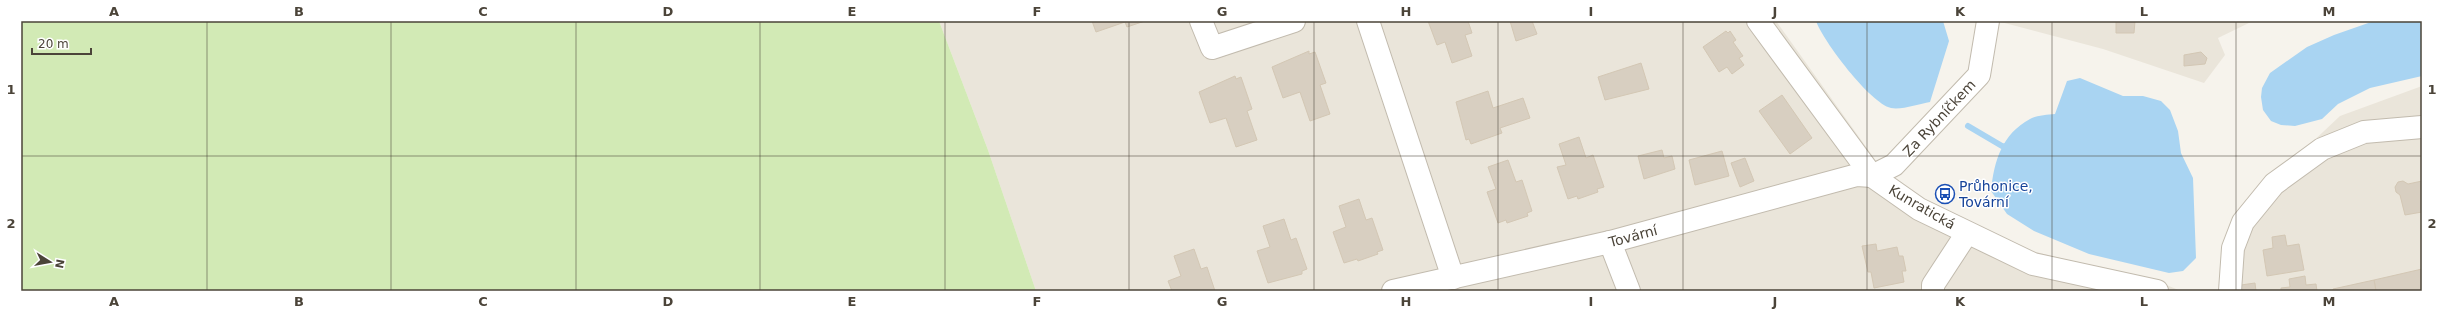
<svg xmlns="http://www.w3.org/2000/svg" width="2443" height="312" font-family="'DejaVu Sans',sans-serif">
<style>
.residential{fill:#eae5da}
.green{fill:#d2eab5}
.water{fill:#a9d4f2}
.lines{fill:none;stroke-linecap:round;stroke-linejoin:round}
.stream{stroke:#a9d4f2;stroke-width:6}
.building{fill:#d8cfc1;stroke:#d3c7b4}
.minor-casing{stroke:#c2bbae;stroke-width:24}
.tertiary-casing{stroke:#c2bbae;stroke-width:24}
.minor{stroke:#fff;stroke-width:22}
.tertiary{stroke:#fff;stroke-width:22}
.grid{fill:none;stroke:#4b4439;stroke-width:1;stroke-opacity:0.55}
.labels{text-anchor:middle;stroke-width:3;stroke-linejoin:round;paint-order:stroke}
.street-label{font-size:14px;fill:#4b4439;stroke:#fff}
.transit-label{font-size:14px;fill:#164399;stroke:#fff;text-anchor:start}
.neatline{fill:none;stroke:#4b4439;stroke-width:1.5}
.grid-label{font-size:13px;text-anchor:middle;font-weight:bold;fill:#4b4439}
</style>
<rect width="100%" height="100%" fill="#f6f3ec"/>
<!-- residential -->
<g class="residential">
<path d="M939,21H1776L1879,165L1921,198L2016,247L2164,284L2181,291H1036L988,150Z"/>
<path d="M1997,21H2253L2218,38L2225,55L2204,83L2103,49Z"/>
<path d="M2422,86V291H2224L2244,206L2340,116Z"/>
</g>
<!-- green -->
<path class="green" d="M21,21H939L988,150L1036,291H21Z"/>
<!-- water -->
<g class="water">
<path d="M1816,21H1943L1949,41L1930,102C1919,104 1902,110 1891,108C1870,103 1823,41 1816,21Z"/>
<path d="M2374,21H2422V76L2370,88L2338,104L2322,119L2295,126L2281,125L2271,121L2263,110L2261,97L2262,88L2270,73L2307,47L2334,35Z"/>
<path d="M2080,78L2123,96H2143L2161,101L2170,110L2178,131L2181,153L2193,178L2196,258L2183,271L2169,273L2089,254L2034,231L2007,214L1991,191C1994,161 2002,134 2030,119C2037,115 2047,115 2055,114L2067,81Z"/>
</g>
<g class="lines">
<!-- stream -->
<path class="stream" d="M1968,126L2002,146L2009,147"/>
</g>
<!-- building -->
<g class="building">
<path d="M1092,21H1145L1127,27L1125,22L1096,32Z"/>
<path d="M1428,21H1468L1472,33L1465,35L1472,56L1452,63L1445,42L1437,45Z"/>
<path d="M1510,21H1532L1537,34L1516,41Z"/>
<path d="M2116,21H2135L2134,33H2116Z"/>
<path d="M1726,31L1728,33L1730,31L1736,40L1733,42L1743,56L1739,58L1744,65L1732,74L1727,67L1719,72L1703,47Z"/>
<path d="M1309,51V54L1315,52L1326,83L1320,85L1330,114L1310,121L1300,92L1283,98L1272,67Z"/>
<path d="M2201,52L2207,58L2205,64L2184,66V55Z"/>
<path d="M1641,63L1649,89L1605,100L1598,77Z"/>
<path d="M1235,76L1236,79L1241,77L1252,109L1247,111L1257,140L1236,147L1226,118L1210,123L1199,92Z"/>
<path d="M1488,91L1493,108L1523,98L1530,118L1500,128L1502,133L1471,144L1469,139L1466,140L1456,102Z"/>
<path d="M1782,95L1812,138L1790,154L1759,111Z"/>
<path d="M1579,137L1586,158L1593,155L1604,187L1597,189L1598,192L1578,199L1577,196L1568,199L1557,167L1566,165L1559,144Z"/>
<path d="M1662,150L1664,158L1672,156L1675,169L1644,179L1638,156Z"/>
<path d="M1722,151L1729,176L1695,185L1689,160Z"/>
<path d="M1745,158L1754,181L1740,187L1731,163Z"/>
<path d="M1508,160L1516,182L1522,180L1532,211L1527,213L1528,216L1507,223L1506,220L1498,223L1487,192L1496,189L1488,167Z"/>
<path d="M2403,181L2408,184L2422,181V212L2405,215L2400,195L2396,192L2395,187L2398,182Z"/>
<path d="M1359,199L1366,220L1372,218L1383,250L1377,252L1378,254L1358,261L1357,259L1344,263L1333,232L1346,227L1339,206Z"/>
<path d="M1284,219L1291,240L1296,238L1307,269L1302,271V274L1268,283L1257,251L1270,247L1263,226Z"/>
<path d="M2285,235L2287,246L2299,244L2304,270L2267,276L2263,250L2273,248L2272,237Z"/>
<path d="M1876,244L1877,251L1897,247L1899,256H1903L1906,271H1902L1904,282L1874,288L1871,272H1868L1862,246Z"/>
<path d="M1194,249L1201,269L1207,267L1215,291H1172L1168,281L1181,276L1174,256Z"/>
<path d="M2422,269V291H2376L2374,280Z"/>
<path d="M2305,276L2306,285L2316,284L2317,291H2281V288L2290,287L2289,279Z"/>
<path d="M2374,280L2376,291H2333V289Z"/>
<path d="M2255,283L2256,291H2242L2241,285Z"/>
</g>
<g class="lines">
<defs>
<g id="minor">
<path d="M1201,21L1212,48L1294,21"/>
<path d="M1368,21L1453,278"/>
<path d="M1610,242L1629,291"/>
<path d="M1393,291L1610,242L1857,175L1872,176L1894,165L1979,75L1988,21"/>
<path d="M1933,291V285L1967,233"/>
<path d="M2230,291L2233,248L2243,222L2274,184L2322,149L2364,132L2422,127"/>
</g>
<path id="tertiary" d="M1758,21L1872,176L1919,209L2033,264L2157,291"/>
</defs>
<!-- minor casing -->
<use href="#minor" class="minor-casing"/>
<!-- tertiary casing -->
<use href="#tertiary" class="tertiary-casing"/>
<!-- minor -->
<use href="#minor" class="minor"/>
<!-- tertiary -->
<use href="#tertiary" class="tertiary"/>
</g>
<!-- grid -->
<path class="grid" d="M207,21V291M391,21V291M576,21V291M760,21V291M945,21V291M1129,21V291M1314,21V291M1498,21V291M1683,21V291M1867,21V291M2052,21V291M2236,21V291M21,156H2422"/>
<!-- icons -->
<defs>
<symbol id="bus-ring" viewBox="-11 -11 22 22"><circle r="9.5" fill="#fff" stroke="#1a4fb4" stroke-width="1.5"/><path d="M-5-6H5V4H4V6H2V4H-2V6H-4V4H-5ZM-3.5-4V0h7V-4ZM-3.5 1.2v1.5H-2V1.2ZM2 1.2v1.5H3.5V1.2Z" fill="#1a4fb4"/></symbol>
</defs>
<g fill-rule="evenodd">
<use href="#bus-ring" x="1934" y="183" width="22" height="22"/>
</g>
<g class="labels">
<!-- street labels -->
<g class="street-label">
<text transform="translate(1939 118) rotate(-47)" y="5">Za Rybníčkem</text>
<text transform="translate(1922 207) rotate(30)" y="5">Kunratická</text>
<text transform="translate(1633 236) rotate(-15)" y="5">Tovární</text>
</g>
<!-- transit labels -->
<g class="transit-label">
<text x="1959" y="191">Průhonice,<tspan x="1959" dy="16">Tovární</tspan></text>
</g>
</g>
<!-- border -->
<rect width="2443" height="312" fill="none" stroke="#ffffff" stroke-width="44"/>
<!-- north arrow -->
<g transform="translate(50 262) rotate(101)" stroke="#ffffff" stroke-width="3" paint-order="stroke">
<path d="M0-3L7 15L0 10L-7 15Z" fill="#4b4439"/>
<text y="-6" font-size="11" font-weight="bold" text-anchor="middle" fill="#4b4439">N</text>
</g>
<!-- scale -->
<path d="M32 48v6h59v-6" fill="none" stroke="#4b4439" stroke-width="2"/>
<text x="38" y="48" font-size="12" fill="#4b4439" stroke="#ffffff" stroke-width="3" paint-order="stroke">20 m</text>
<rect x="22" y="22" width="2399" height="268" class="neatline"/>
<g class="grid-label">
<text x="114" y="16">A</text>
<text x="299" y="16">B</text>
<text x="483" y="16">C</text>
<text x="668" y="16">D</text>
<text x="852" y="16">E</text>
<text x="1037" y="16">F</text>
<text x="1222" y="16">G</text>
<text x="1406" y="16">H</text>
<text x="1591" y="16">I</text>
<text x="1775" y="16">J</text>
<text x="1960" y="16">K</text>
<text x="2144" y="16">L</text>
<text x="2329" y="16">M</text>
<text x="11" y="94">1</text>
<text x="2432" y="94">1</text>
<text x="11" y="228">2</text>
<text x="2432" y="228">2</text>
<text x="114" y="306">A</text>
<text x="299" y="306">B</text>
<text x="483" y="306">C</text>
<text x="668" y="306">D</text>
<text x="852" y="306">E</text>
<text x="1037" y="306">F</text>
<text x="1222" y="306">G</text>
<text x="1406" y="306">H</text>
<text x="1591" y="306">I</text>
<text x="1775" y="306">J</text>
<text x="1960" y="306">K</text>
<text x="2144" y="306">L</text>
<text x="2329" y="306">M</text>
</g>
</svg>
